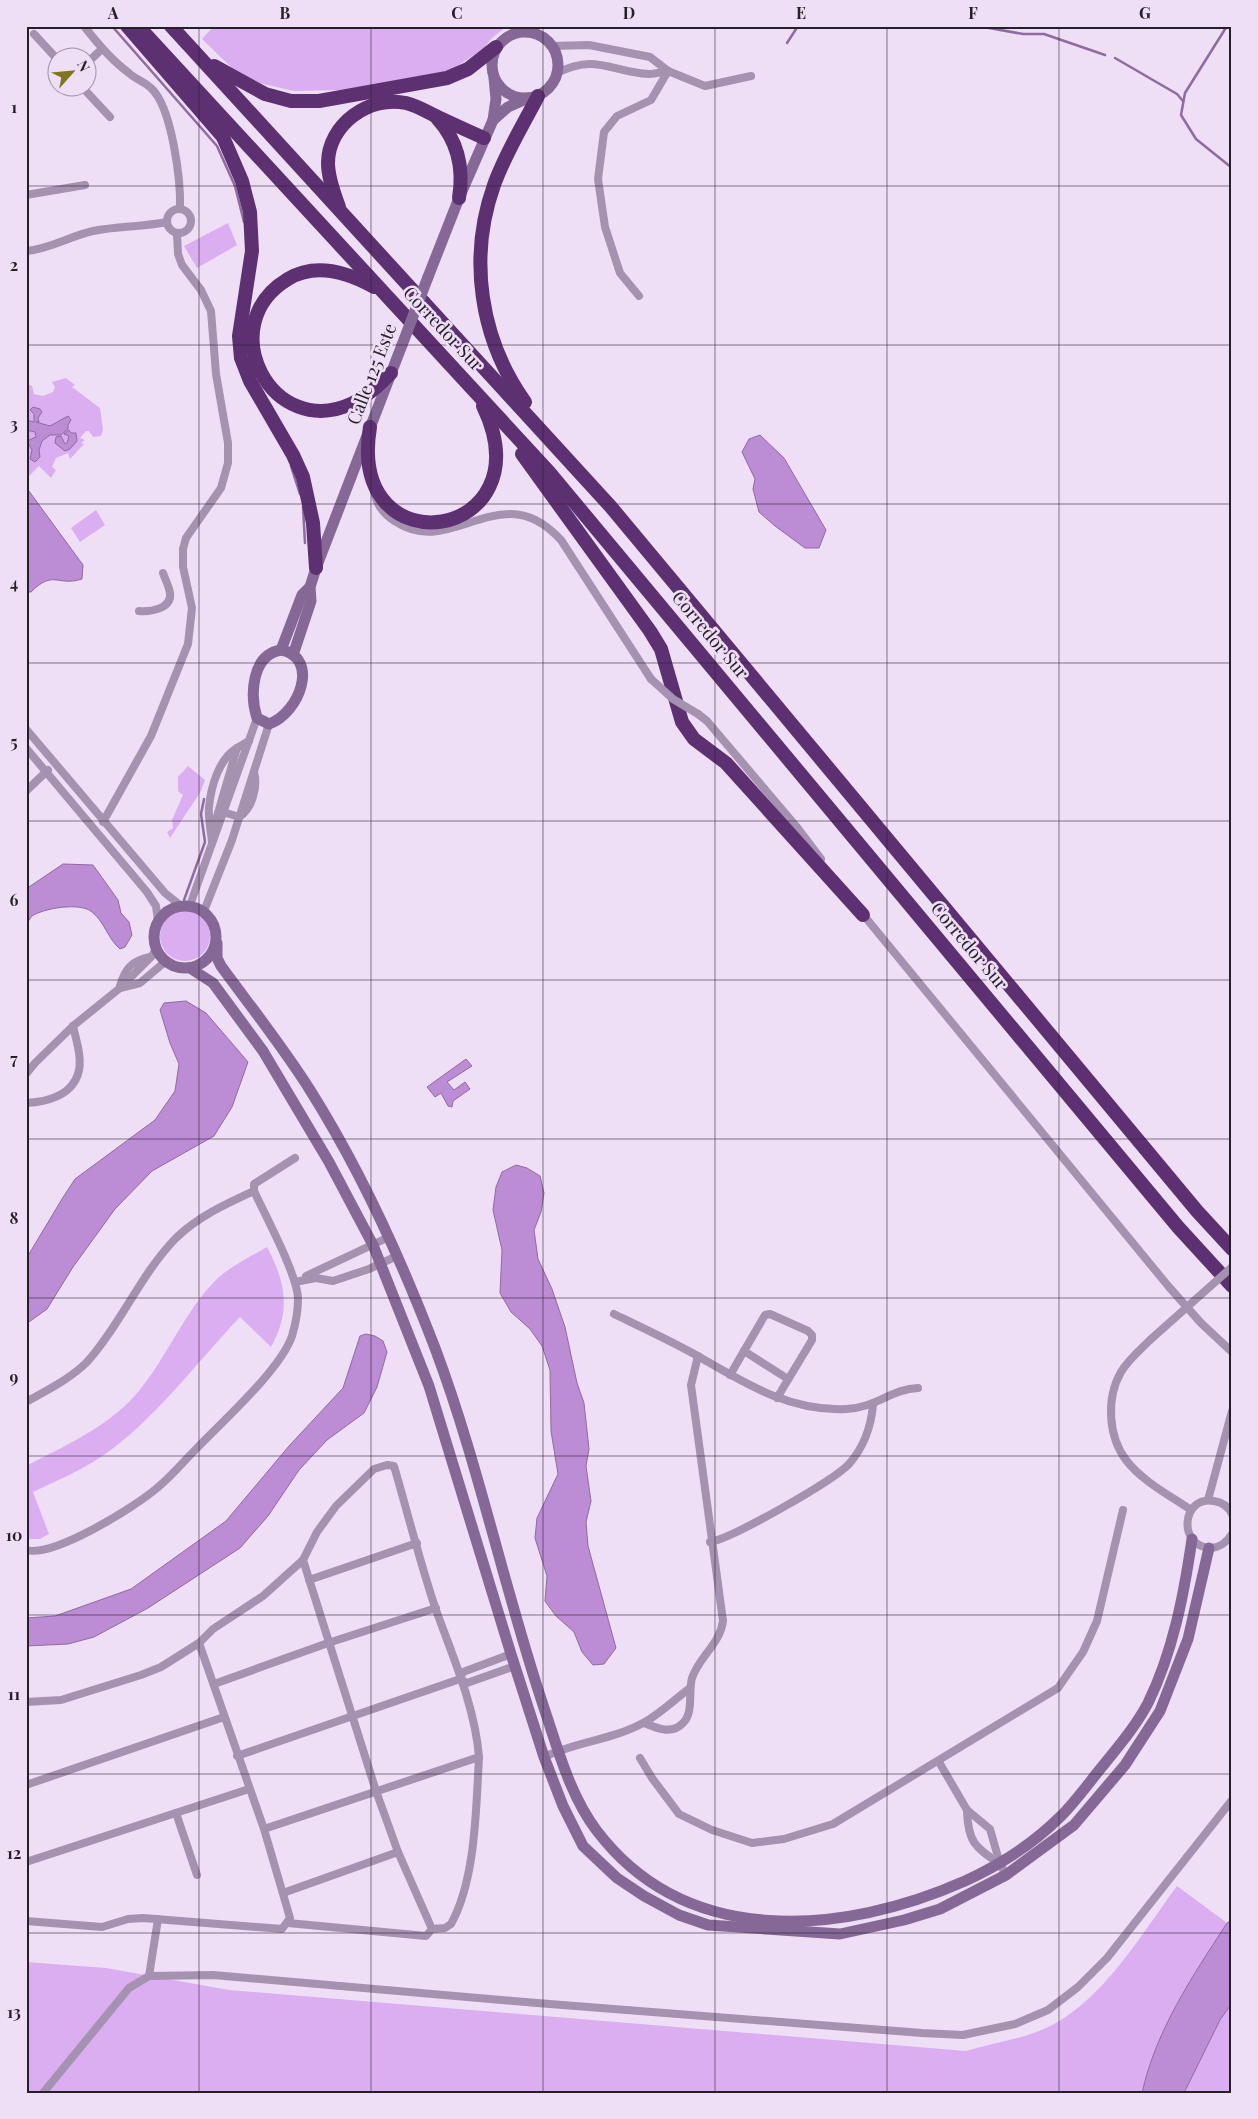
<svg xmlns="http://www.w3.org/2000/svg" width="1258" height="2119" font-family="'Playfair Display',serif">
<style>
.green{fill:#dbaef1}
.water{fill:#bc8cd4;stroke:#8f6ba0}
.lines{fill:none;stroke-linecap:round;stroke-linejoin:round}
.stream{stroke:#8f6ba0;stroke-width:2.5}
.street{stroke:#a591b0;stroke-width:8}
.secondary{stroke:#866896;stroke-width:11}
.highway{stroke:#5d3171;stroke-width:14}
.street-bridge{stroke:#a591b0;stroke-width:8}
.secondary-bridge{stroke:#866896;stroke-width:11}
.grid{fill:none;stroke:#251f28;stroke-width:1;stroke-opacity:0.55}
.labels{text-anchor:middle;stroke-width:5;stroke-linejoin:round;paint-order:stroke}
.street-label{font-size:18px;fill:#251f28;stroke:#eedef6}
.neatline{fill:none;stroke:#251f28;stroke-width:2}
.grid-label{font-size:16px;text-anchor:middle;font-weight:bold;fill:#251f28}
</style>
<rect width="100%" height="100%" fill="#eedef6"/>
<!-- green -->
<g class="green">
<path d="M214,26H507L492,38L484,48L453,69L434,75L341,90L294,91L259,83L232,68L202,39Z"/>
<path d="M228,223L237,245L197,268L184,246Z"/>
<path d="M66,378L75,385L72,387L100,408L103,430L101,436L93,437L89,431H86L80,438L85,440L81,443L84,444L70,459L68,453L56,458L52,467L56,470L51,478L39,466L29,476L26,472V383L32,386L34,394L43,396L53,392L55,387L52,382Z"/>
<path d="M96,510L105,525L80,542L71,528Z"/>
<path d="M188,766L205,780L201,791L170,838L167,832L173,828L172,820L183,795L178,791V777Z"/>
<circle cx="185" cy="936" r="25"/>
<path d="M267,1247C286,1283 291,1311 271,1347L240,1317C196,1363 154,1421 101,1457C80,1471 56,1481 33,1492L49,1534L40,1539H26V1466C67,1445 114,1424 142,1387C169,1353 185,1311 216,1280C230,1266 250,1257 267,1247Z"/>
<path d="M1177,1886L1227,1923C1192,1977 1156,2030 1142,2093H26V1962L106,1968L229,1990L966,2051C990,2044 1016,2040 1039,2031C1099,2008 1140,1936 1177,1886Z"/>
<path d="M1232,2003V2093H1184L1220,2020Z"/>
</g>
<!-- water -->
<g class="water">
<path d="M33,407L40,409L42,412L38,418L39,422H36L50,426L68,416L71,420L68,425V429L61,435H50L42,441L39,450L40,457L35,462L30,459L32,450L28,443L29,440L36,437L35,432L26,430V420L34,422V414L30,410Z"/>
<path d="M69,430L71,433H76L77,441L70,449L65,451L55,443L56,437L61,436L65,444L67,443L69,436L64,434Z"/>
<path d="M760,435L784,458L826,530L819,548H805L775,526L759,512L753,489L755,479L742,452L749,439Z"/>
<path d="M26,487L83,565L82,579C57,587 54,569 31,592H26Z"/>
<path d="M63,864L93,865L118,900L121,913L129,922L132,935L125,947L120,949C108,939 104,921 92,912C81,902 44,908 32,916C30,918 28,922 26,925V889Z"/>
<path d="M186,1001L206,1013L248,1062L232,1107L214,1136L152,1171L115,1209L73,1267L47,1309L26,1324V1259L62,1199L75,1179L155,1120L175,1091L179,1064L170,1043L160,1010L164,1003Z"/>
<path d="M466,1059L472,1066L447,1082L454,1090L465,1082L470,1089L453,1101L452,1107L448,1106L441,1093L435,1097L427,1087Z"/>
<path d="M516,1165L527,1168L540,1176L544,1193L541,1212L534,1230L538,1259L552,1289L565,1327L577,1383L584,1403L589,1449L586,1466L591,1501L586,1522L588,1546L616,1648L604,1664L593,1665L582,1652L574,1632L556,1616L545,1601L547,1576L535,1538L537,1518L558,1474L551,1431L550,1370L542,1346L530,1329L511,1312L500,1293L502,1250L493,1210L496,1187L502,1172Z"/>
<path d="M366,1334L375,1336L383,1341L387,1352L377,1387L364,1413L327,1440L299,1470L268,1516L240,1548L148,1608L94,1637L68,1644L26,1646V1618L55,1616L131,1589L226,1521L289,1446L343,1388L360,1336Z"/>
<path d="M1232,1920V2003L1220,2020L1184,2093H1142C1156,2030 1192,1977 1227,1923Z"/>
</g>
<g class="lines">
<!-- stream -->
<g class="stream">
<path d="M112,26L217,146L235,186L244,222"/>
<path d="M978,26L1023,34H1044L1105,55"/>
<path d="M1227,26L1185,93L1181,115L1196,139L1232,168"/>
<path d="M787,43L798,26"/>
<path d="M1115,58L1177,94L1183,101"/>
<path d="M291,466L300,494"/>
<path d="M303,507L305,543"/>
<path d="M184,900L205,842L201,814L204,799"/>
</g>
<!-- street -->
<g class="street">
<path d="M84,26C97,43 111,60 129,73C135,79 145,82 151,88C172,107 181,181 180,209"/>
<path d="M34,34L58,60"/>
<path d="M552,46L589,45L650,57L668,71L705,86L751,76"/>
<path d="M88,62L102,49"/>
<path d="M557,73C596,53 611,72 649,74C655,74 662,72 668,71"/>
<path d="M83,88L110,117"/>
<path d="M26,195L85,185"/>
<circle cx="179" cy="221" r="12"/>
<path d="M26,251C50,249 70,236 93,231C118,226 142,227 167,222"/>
<path d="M639,296L620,273L605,227L598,179L604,132L617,116L651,100L668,71"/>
<path d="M373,485C375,502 381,513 396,522C436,548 470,514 511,514C531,514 548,526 561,540L651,679"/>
<path d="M139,611C150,612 172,609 170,593C169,586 165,579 163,573"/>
<path d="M698,714L707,721L796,826L821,859"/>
<path d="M26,729L165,893L180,905"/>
<path d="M26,748L147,892L156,906L158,921"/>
<path d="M26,791L48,770"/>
<path d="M220,811L239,817C252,809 258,787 254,772"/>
<path d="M103,822L151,736L188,644L192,608L183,567V549L186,538L221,488L228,463V443L216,374L211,311L201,290L182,265L178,254L177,234"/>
<path d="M213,830L237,748L249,741"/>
<path d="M212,842C211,831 208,818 209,807C211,786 219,759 237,748"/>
<path d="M190,905L257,718"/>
<path d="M204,911L232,840L269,724"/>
<path d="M861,912L1169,1287L1201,1323L1232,1352"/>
<path d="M120,986C125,968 132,961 150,957"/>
<path d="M120,988L140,983L166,961"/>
<path d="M26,1074L35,1063L73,1026L120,988L152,956L156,949"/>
<path d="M26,1103C46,1102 71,1096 78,1074C83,1059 76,1040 73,1026"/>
<path d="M306,1276L389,1237"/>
<path d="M295,1282L316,1278L333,1281L369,1269L397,1256"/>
<path d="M614,1314C641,1327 669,1340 696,1355C743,1382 789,1412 846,1409C876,1408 891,1389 918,1388"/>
<path d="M1150,1340C1140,1350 1128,1360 1121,1372C1106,1398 1108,1436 1126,1460C1142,1481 1169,1495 1191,1510"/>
<path d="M744,1351L788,1379"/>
<path d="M730,1375L765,1315L770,1314L808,1331L812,1335V1340L777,1398"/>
<path d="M26,1402C47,1390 70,1379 87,1362C121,1324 140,1275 176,1238C199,1216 226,1204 254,1191"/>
<path d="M1208,1500L1232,1411"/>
<path d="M1232,1514C1228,1506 1221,1502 1214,1501C1182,1495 1177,1546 1210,1548C1219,1548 1227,1542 1232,1534"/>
<path d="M710,1542C733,1538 833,1481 849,1464C864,1447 871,1427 873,1405"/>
<path d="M26,1550C53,1558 135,1507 157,1488C171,1477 184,1461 197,1448C222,1422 281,1369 292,1336C295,1326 298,1310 298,1299C298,1276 265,1215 254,1191V1184L295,1158"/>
<path d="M309,1580L417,1543"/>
<path d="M460,1679L467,1683L515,1666"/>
<path d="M214,1684L328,1643L436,1608"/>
<path d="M26,1702L61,1700L141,1675L161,1667L199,1643L213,1629L263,1596L303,1560L317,1532L336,1506L374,1469L387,1465L394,1466C408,1514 420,1563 436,1610C453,1657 475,1707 479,1757L264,1829"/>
<path d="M644,1723C656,1728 672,1735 683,1723C694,1712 688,1692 692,1678C699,1657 720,1644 723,1621L691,1385L698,1356"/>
<path d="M237,1756L460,1679L463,1672L511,1654"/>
<path d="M544,1757C575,1742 612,1740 643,1723C660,1714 675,1699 690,1688"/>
<path d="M640,1758L652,1778L679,1814L712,1830L752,1843L784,1839L833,1824L1058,1688L1083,1652L1097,1621L1123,1510"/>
<path d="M939,1762L967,1810L990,1829L1000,1864L1006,1875"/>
<path d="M26,1785L224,1717"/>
<path d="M967,1810C968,1841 974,1847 1000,1864"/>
<path d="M176,1813L197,1875"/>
<path d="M26,1862L249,1789"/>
<path d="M283,1893L398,1852"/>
<path d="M26,1921L102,1927L128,1919L143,1918L282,1929L290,1918L264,1829L199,1643"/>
<path d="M288,1923L426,1936L432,1929L398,1852L376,1791L303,1560"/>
<path d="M432,1929L445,1928L451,1924C476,1879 476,1807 479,1757"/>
<path d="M149,1976L158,1919"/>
<path d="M43,2093L129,1988L149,1976L213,1975L537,2003L922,2033L963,2035L1015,2024L1048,2010L1078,1987L1107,1958L1232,1800"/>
</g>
<!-- secondary -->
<g class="secondary">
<circle cx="525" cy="65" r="33"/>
<path d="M493,120L508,107L526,99"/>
<path d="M428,277L459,198L493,120L496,99L494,78"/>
<path d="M281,650C320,657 300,713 269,724L257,718C250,696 251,655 281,650Z"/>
<path d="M281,650L302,595L310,587"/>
<path d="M293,655L311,601L310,587L316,568L402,345"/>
<circle cx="185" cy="937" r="31"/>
<path d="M217,943V958L221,966C251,1007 283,1047 310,1090C361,1171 401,1259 435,1348C479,1465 504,1589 544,1708C558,1749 570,1796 597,1831C687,1949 843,1935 965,1881C1000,1865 1034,1843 1061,1816C1075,1802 1088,1784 1101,1768C1118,1747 1136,1726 1148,1703C1173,1652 1184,1594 1192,1539"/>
<path d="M190,968L213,983L263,1051L329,1162L373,1245L429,1386L511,1654L544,1757L563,1806L583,1846L617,1878L644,1896L679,1915L708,1925L840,1934L904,1920L940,1909L1006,1875L1074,1825L1125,1765L1160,1711L1188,1639L1209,1548"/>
</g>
<!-- highway -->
<g class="highway">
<path d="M127,26L223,137L242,181L250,212L252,251L239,336L241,358L250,381L293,455L303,477L313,523L316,568"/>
<path d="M138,26L549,472L1178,1227L1232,1286"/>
<path d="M171,26L611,507L1197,1211L1232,1249"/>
<path d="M214,66L265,94L291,101H319L447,78L468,69L496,47"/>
<path d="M437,118C458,141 464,168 459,198"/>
<path d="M339,207C334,193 328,178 328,163C328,124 370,95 406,103C418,106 427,112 438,117C453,124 468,131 484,138"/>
<path d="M374,287C347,272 316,262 288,279C211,325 272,442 353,403C368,396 380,384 391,373"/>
<path d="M525,402C480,339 468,258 494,185C505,154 523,125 538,96"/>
<path d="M370,427C346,572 548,541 483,406"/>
<path d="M522,454L650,631L661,649L682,722L694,739L726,763L863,915"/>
</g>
<!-- street-bridge -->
<g class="street-bridge">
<path d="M651,679L673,699L698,714"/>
<path d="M1150,1340L1232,1267"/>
</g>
<!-- secondary-bridge -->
<path class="secondary-bridge" d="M402,345L428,277"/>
</g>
<!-- grid -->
<path class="grid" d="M199,26V2093M371,26V2093M543,26V2093M715,26V2093M887,26V2093M1059,26V2093M26,186H1232M26,345H1232M26,504H1232M26,663H1232M26,821H1232M26,980H1232M26,1139H1232M26,1298H1232M26,1456H1232M26,1615H1232M26,1774H1232M26,1933H1232"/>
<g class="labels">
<!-- street labels -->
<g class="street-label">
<text transform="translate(443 329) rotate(47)" y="6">Corredor Sur</text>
<text transform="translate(372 374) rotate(-69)" y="6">Calle 125 Este</text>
<text transform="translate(710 635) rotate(50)" y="6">Corredor Sur</text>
<text transform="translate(969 946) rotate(50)" y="6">Corredor Sur</text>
</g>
</g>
<!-- border -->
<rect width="1258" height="2119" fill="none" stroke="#eedef6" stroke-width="55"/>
<!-- north arrow -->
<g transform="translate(72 72) rotate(63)"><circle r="24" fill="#eedef6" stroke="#9e92a4"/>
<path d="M0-4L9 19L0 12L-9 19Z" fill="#7f771b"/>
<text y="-8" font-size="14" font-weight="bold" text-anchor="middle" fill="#251f28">N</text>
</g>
<rect x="28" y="28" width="1202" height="2064" class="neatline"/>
<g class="grid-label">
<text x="113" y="19">A</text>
<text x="285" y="19">B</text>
<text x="457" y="19">C</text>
<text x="629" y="19">D</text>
<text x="801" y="19">E</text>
<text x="973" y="19">F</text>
<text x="1145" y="19">G</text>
<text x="14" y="113">1</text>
<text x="14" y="271">2</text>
<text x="14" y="430">3</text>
<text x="14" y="589">4</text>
<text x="14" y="748">5</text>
<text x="14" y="906">6</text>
<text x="14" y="1065">7</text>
<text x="14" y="1224">8</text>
<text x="14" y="1383">9</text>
<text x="14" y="1541">10</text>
<text x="14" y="1700">11</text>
<text x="14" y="1859">12</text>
<text x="14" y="2018">13</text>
</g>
</svg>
